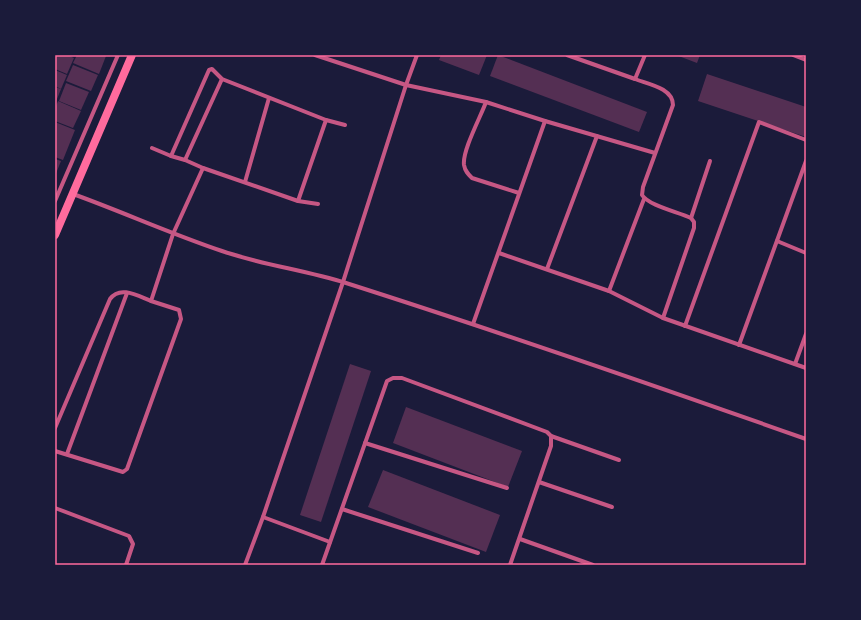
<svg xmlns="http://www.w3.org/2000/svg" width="861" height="620" font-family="Barlow,sans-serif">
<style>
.building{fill:#542f53}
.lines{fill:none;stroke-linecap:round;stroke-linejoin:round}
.minor{stroke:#c65784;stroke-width:4}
.secondary{stroke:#ff6b9d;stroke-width:8}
.neatline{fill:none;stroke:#ff6b9d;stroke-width:1.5}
</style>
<rect width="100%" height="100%" fill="#1b1b3a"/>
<!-- building -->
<g class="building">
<path d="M55,55H67L74,58L67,74L55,69Z"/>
<path d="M77,55H104L106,56L99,74L73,63Z"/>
<path d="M441,55H487L479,75L439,60Z"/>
<path d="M498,55L647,112L639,132L490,76Z"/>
<path d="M676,55H700L697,63Z"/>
<path d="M73,65L98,75L91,91L66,81Z"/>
<path d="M55,70L67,75L61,89L55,86Z"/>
<path d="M707,74L806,107V137L698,101Z"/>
<path d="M66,83L89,92L81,110L59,101Z"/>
<path d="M55,87L61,89L55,104Z"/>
<path d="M58,101L81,111L73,128L55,121V109Z"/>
<path d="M55,122L75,130L69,145L65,143L69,145L63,160L55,157Z"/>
<path d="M55,159L61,161L55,176Z"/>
<path d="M350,364L371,371L321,522L300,515Z"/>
<path d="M406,407L522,451L508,487L393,443Z"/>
<path d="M383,470L500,515L486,552L368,507Z"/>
</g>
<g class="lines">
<!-- minor -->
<g class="minor">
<path d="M315,55L406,85L486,102L545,121L655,153"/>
<path d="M567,55L635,79L645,55"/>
<path d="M793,55L806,60"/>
<path d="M635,79C648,84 673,88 673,105L643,187L642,195C649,206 679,212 691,218L694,222V228L663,318"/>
<path d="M486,102C481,116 462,151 464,165C465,171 468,174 472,178L519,193"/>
<path d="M152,148L171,156L185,160L203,168L298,201L318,204"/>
<path d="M171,156L209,70L212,69L222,79L326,120L345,125"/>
<path d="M185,160L222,79"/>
<path d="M245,182L269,98"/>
<path d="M73,194C123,212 171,234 222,251C262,265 305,270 346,283C500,332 653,385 806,439"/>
<path d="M55,201L118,55"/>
<path d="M298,201L326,120"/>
<path d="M691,218L710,161"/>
<path d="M777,241L806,253"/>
<path d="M499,253L609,291L663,318L806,368"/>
<path d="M547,269L597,136"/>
<path d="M609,291L644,199"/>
<path d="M473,324L545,121"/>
<path d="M685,326L759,122L806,140"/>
<path d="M739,345L806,161"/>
<path d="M795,364L806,334"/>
<path d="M55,428L110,299C120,285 138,296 151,301"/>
<path d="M551,436L619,460"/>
<path d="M365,443L507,488"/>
<path d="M55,451L123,472L127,469L181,319L179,310L151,301L173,234L203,168"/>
<path d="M67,454L127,293"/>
<path d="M539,482L612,507"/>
<path d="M55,508L129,536L133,544L126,565"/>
<path d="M342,509L478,553"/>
<path d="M263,517L330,542"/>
<path d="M520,539L593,565"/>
<path d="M245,565L263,517L343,282L406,85L417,55"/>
<path d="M322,565L387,381L393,378H402L547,432L551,436V446L510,565"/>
</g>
<!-- secondary -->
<path class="secondary" d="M55,235L132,55"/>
</g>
<!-- border -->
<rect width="861" height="620" fill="none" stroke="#1b1b3a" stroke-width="112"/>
<rect x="56" y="56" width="749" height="508" class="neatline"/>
</svg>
